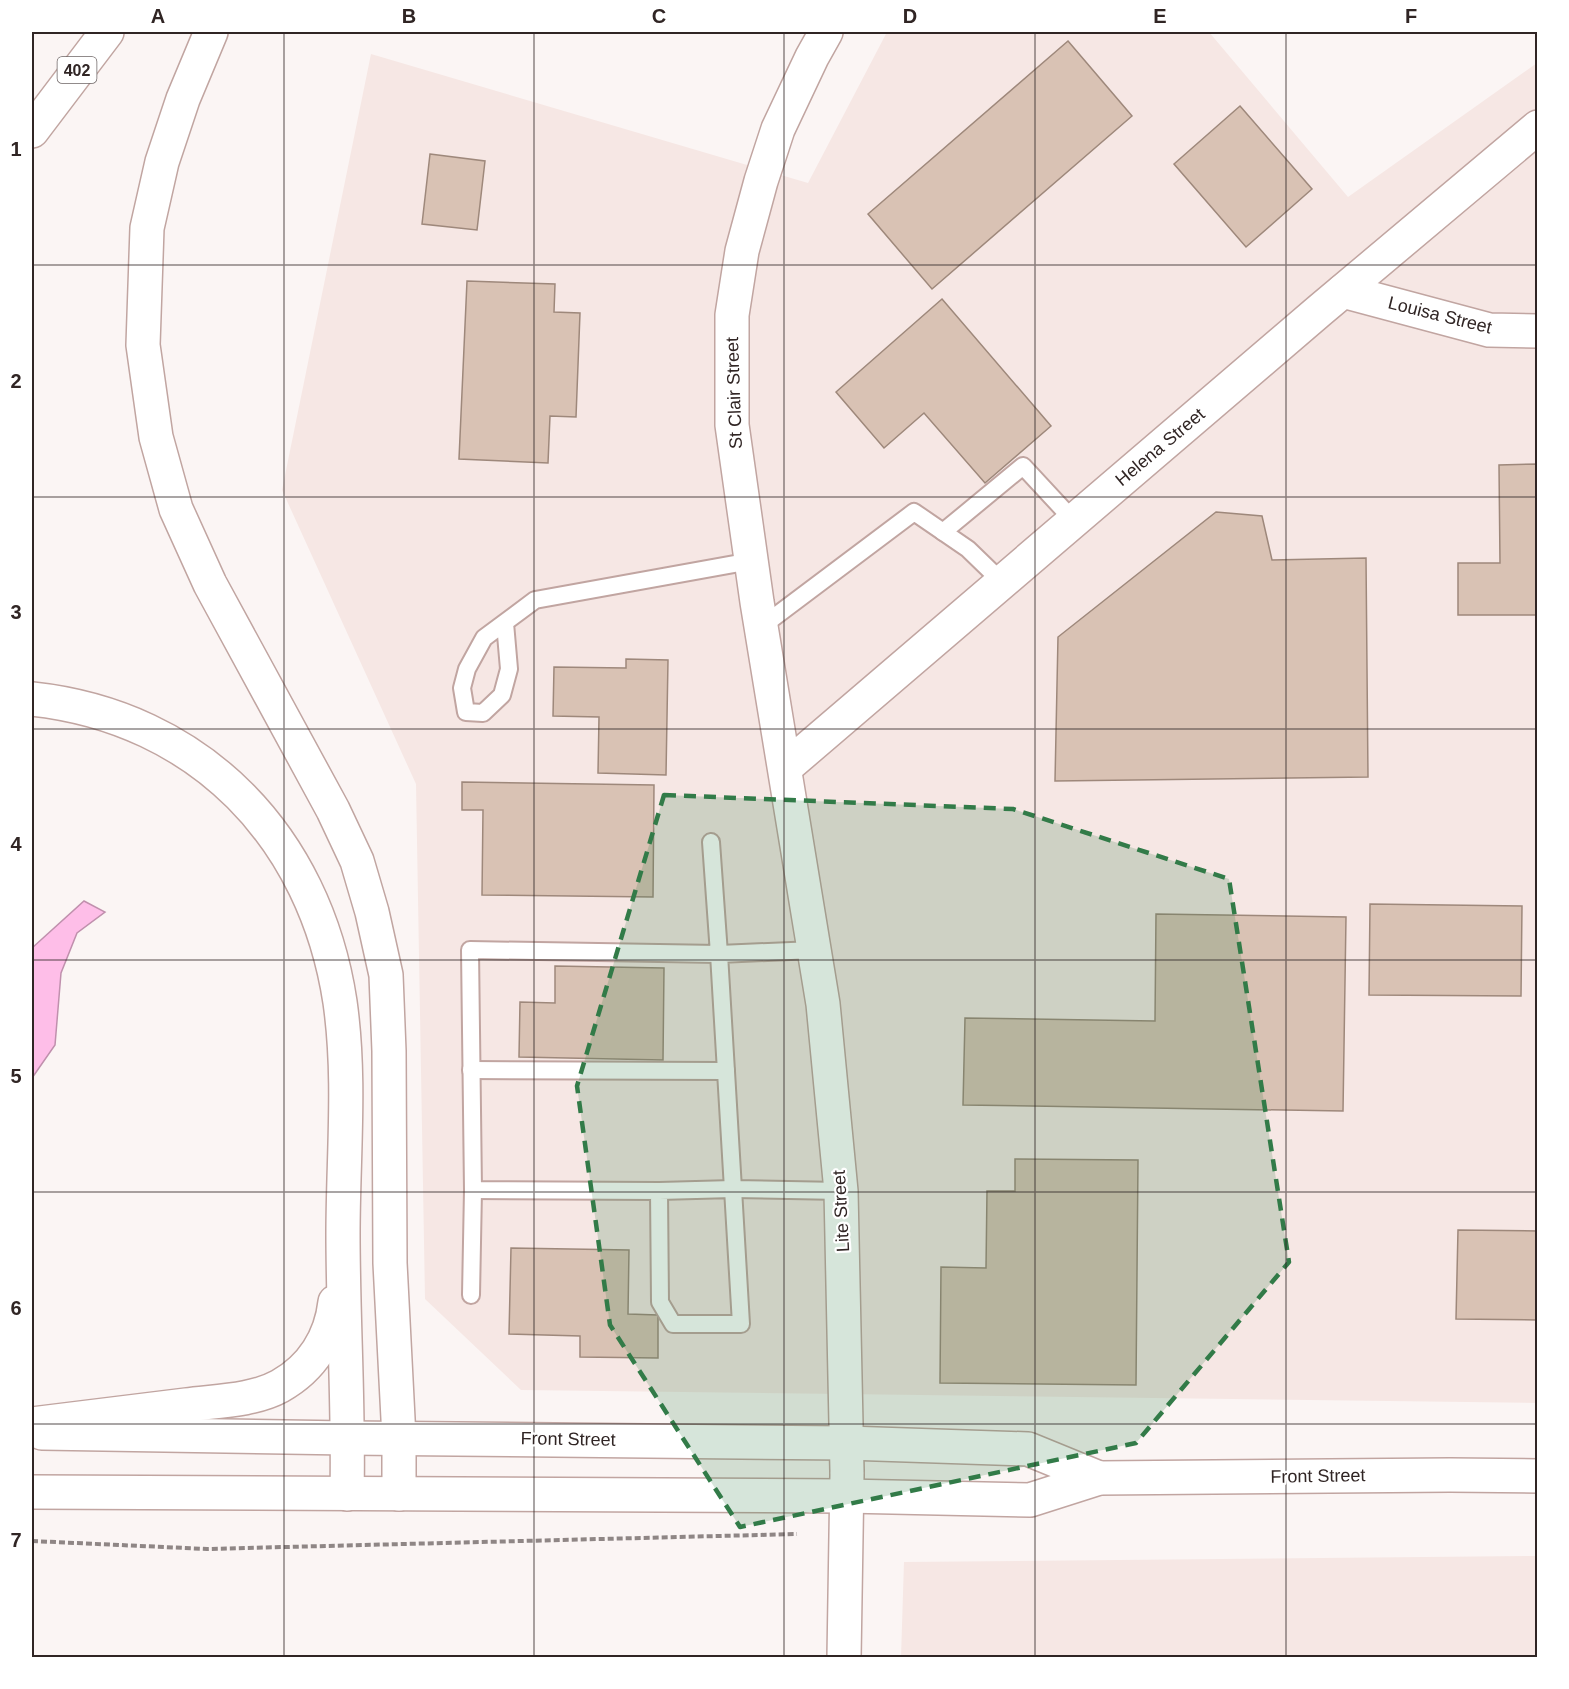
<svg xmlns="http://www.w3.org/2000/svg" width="1569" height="1689" font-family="Helvetica,sans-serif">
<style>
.built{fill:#f6e7e4}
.water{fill:#febee8;stroke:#c090ad;stroke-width:1.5}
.building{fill:#d9c2b4;stroke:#9e887b;stroke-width:1.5}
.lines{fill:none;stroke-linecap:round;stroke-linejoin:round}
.service-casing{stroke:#c1a5a1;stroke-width:20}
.minor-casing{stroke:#c1a5a1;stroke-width:36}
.tertiary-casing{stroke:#c1a5a1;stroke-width:36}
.secondary-casing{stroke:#c1a5a1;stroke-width:36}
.motorway-casing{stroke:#c1a5a1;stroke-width:36}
.path{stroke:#8f8685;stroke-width:4;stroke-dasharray:6 3;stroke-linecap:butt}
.service{stroke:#fff;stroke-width:16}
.minor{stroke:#fff;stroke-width:33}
.tertiary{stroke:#fff;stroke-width:33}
.secondary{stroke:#fff;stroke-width:33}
.motorway{stroke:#fff;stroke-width:33}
.marked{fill:#327b48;fill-opacity:0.2;stroke:#327b48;stroke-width:4.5;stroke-dasharray:12 8;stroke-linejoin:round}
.grid{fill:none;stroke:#302524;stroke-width:1.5;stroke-opacity:0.55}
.labels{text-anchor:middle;stroke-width:4.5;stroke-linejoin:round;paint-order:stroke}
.shield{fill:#fff;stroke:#6e6666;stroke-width:1.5}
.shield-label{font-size:16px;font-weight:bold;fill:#302524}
.street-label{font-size:18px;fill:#302524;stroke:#fff}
.neatline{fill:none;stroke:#302524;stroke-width:2}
.grid-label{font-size:20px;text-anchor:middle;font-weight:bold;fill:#302524}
</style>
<rect width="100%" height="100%" fill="#fbf5f4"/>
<!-- built -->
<g class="built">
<path d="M887,32H1209L1348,197L1537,63V1403L521,1390L425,1299L416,784L282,490L371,54L808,183Z"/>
<path d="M1537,1556V1657H901L904,1562Z"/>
</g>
<!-- water -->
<path class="water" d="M84,901L105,912L77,933L61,973L55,1045L32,1078V948Z"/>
<!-- building -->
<g class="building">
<path d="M1068,41L1132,116L932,289L868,214Z"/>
<path d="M1240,106L1312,189L1246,247L1174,164Z"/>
<path d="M430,154L485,161L477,230L422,224Z"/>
<path d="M467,281L555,284L554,312L580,313L576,417L550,416L548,463L459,459Z"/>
<path d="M942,299L1051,426L985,483L924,413L884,448L836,392Z"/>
<path d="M1538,464V615H1458V563H1500L1499,465Z"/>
<path d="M1216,512L1262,516L1272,560L1366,558L1368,777L1055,781L1058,637Z"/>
<path d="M626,659L668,660L666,775L598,773L599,717L553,716L554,667L626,668Z"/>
<path d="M462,782L654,785L653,897L482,895L483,810H462Z"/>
<path d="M1370,904L1522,906L1521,996L1369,995Z"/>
<path d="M1156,914L1346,917L1343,1111L963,1105L965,1018L1155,1021Z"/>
<path d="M555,966L664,968L663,1060L519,1057L520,1002L555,1003Z"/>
<path d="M1015,1159L1138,1160L1136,1385L940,1383L941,1267L986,1268L987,1191H1015Z"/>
<path d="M1458,1230L1538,1231V1320L1456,1319Z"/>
<path d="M511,1248L629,1250L628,1314L658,1315V1358L580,1357V1336L509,1334Z"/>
</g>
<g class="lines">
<defs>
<g id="service">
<path d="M943,532L1023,466L1074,521"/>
<path d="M505,623L509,669L502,695L483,713L466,712L462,688L467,669L484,638L535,600L751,561"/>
<path d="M761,627L914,512L968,549L1002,582"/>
<path d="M814,950L719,954L733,1189L841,1191"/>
<path d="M471,1070L726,1071"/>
<path d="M659,1191L660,1302L673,1324H741L733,1189L659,1191L473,1190L470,950L719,954L711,842"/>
<path d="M471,1295L473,1190"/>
</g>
<g id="minor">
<path d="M826,32L812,57L778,129L761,181L742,251L732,315V425L757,602L823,1004L841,1191L847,1471"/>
<path d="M1343,291L1489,330L1538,331"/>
<path d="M785,768L1319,311L1538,127"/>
</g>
<path id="tertiary" d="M844,1658L847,1475"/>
<g id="secondary">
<path d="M42,1433L348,1438L847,1443L1028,1449L1099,1478"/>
<path d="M32,1492L846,1496L1030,1500L1099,1478L1450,1475L1538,1476"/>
</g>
<g id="motorway">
<path d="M211,32L183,99L162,162L147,228L143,345L156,437L176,509L210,584L333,810L357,861L372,912L386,975L389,1051L390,1263L399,1438V1494"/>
<path d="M32,131L107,32"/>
<path d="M32,699C200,717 315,837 340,1002C351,1079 343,1157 343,1234C343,1321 349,1407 347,1494"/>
<path d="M32,1424C83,1418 134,1411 186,1405C215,1401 253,1401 280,1386C312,1368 331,1338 335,1302"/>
</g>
</defs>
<!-- service casing -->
<use href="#service" class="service-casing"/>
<!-- minor casing -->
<use href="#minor" class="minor-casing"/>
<!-- tertiary casing -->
<use href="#tertiary" class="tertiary-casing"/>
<!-- secondary casing -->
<use href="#secondary" class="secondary-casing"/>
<!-- motorway casing -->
<use href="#motorway" class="motorway-casing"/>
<!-- path -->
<path class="path" d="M32,1541L207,1549L797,1534"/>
<!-- service -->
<use href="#service" class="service"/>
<!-- minor -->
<use href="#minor" class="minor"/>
<!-- tertiary -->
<use href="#tertiary" class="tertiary"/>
<!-- secondary -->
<use href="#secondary" class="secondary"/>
<!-- motorway -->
<use href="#motorway" class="motorway"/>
</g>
<!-- marked area -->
<path class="marked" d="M664,795L1013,809L1229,879L1289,1262L1136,1443L740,1527L610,1325L577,1086Z"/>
<!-- grid -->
<path class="grid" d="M284,32V1658M534,32V1658M784,32V1658M1035,32V1658M1286,32V1658M32,265H1538M32,497H1538M32,729H1538M32,960H1538M32,1192H1538M32,1424H1538"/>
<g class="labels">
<!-- shield labels -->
<rect class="shield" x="57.5" y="57" width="39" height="26" rx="4.5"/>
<g class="shield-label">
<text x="77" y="76">402</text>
</g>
<!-- street labels -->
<g class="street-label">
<text transform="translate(1440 315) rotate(14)" y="6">Louisa Street</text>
<text transform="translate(734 393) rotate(-92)" y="6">St Clair Street</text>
<text transform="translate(1160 447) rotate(-40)" y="6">Helena Street</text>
<text transform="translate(841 1211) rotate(-93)" y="6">Lite Street</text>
<text transform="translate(568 1439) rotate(1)" y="6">Front Street</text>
<text transform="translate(1318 1476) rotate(-1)" y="6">Front Street</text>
</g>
</g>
<!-- border -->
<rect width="1569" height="1689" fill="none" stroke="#ffffff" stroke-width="66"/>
<rect x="33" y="33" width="1503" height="1623" class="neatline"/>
<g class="grid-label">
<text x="158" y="23">A</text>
<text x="409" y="23">B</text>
<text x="659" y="23">C</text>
<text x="910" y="23">D</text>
<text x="1160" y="23">E</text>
<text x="1411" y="23">F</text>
<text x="16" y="156">1</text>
<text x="16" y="388">2</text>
<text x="16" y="619">3</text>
<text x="16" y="851">4</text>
<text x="16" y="1083">5</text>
<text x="16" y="1315">6</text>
<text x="16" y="1547">7</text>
</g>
</svg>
